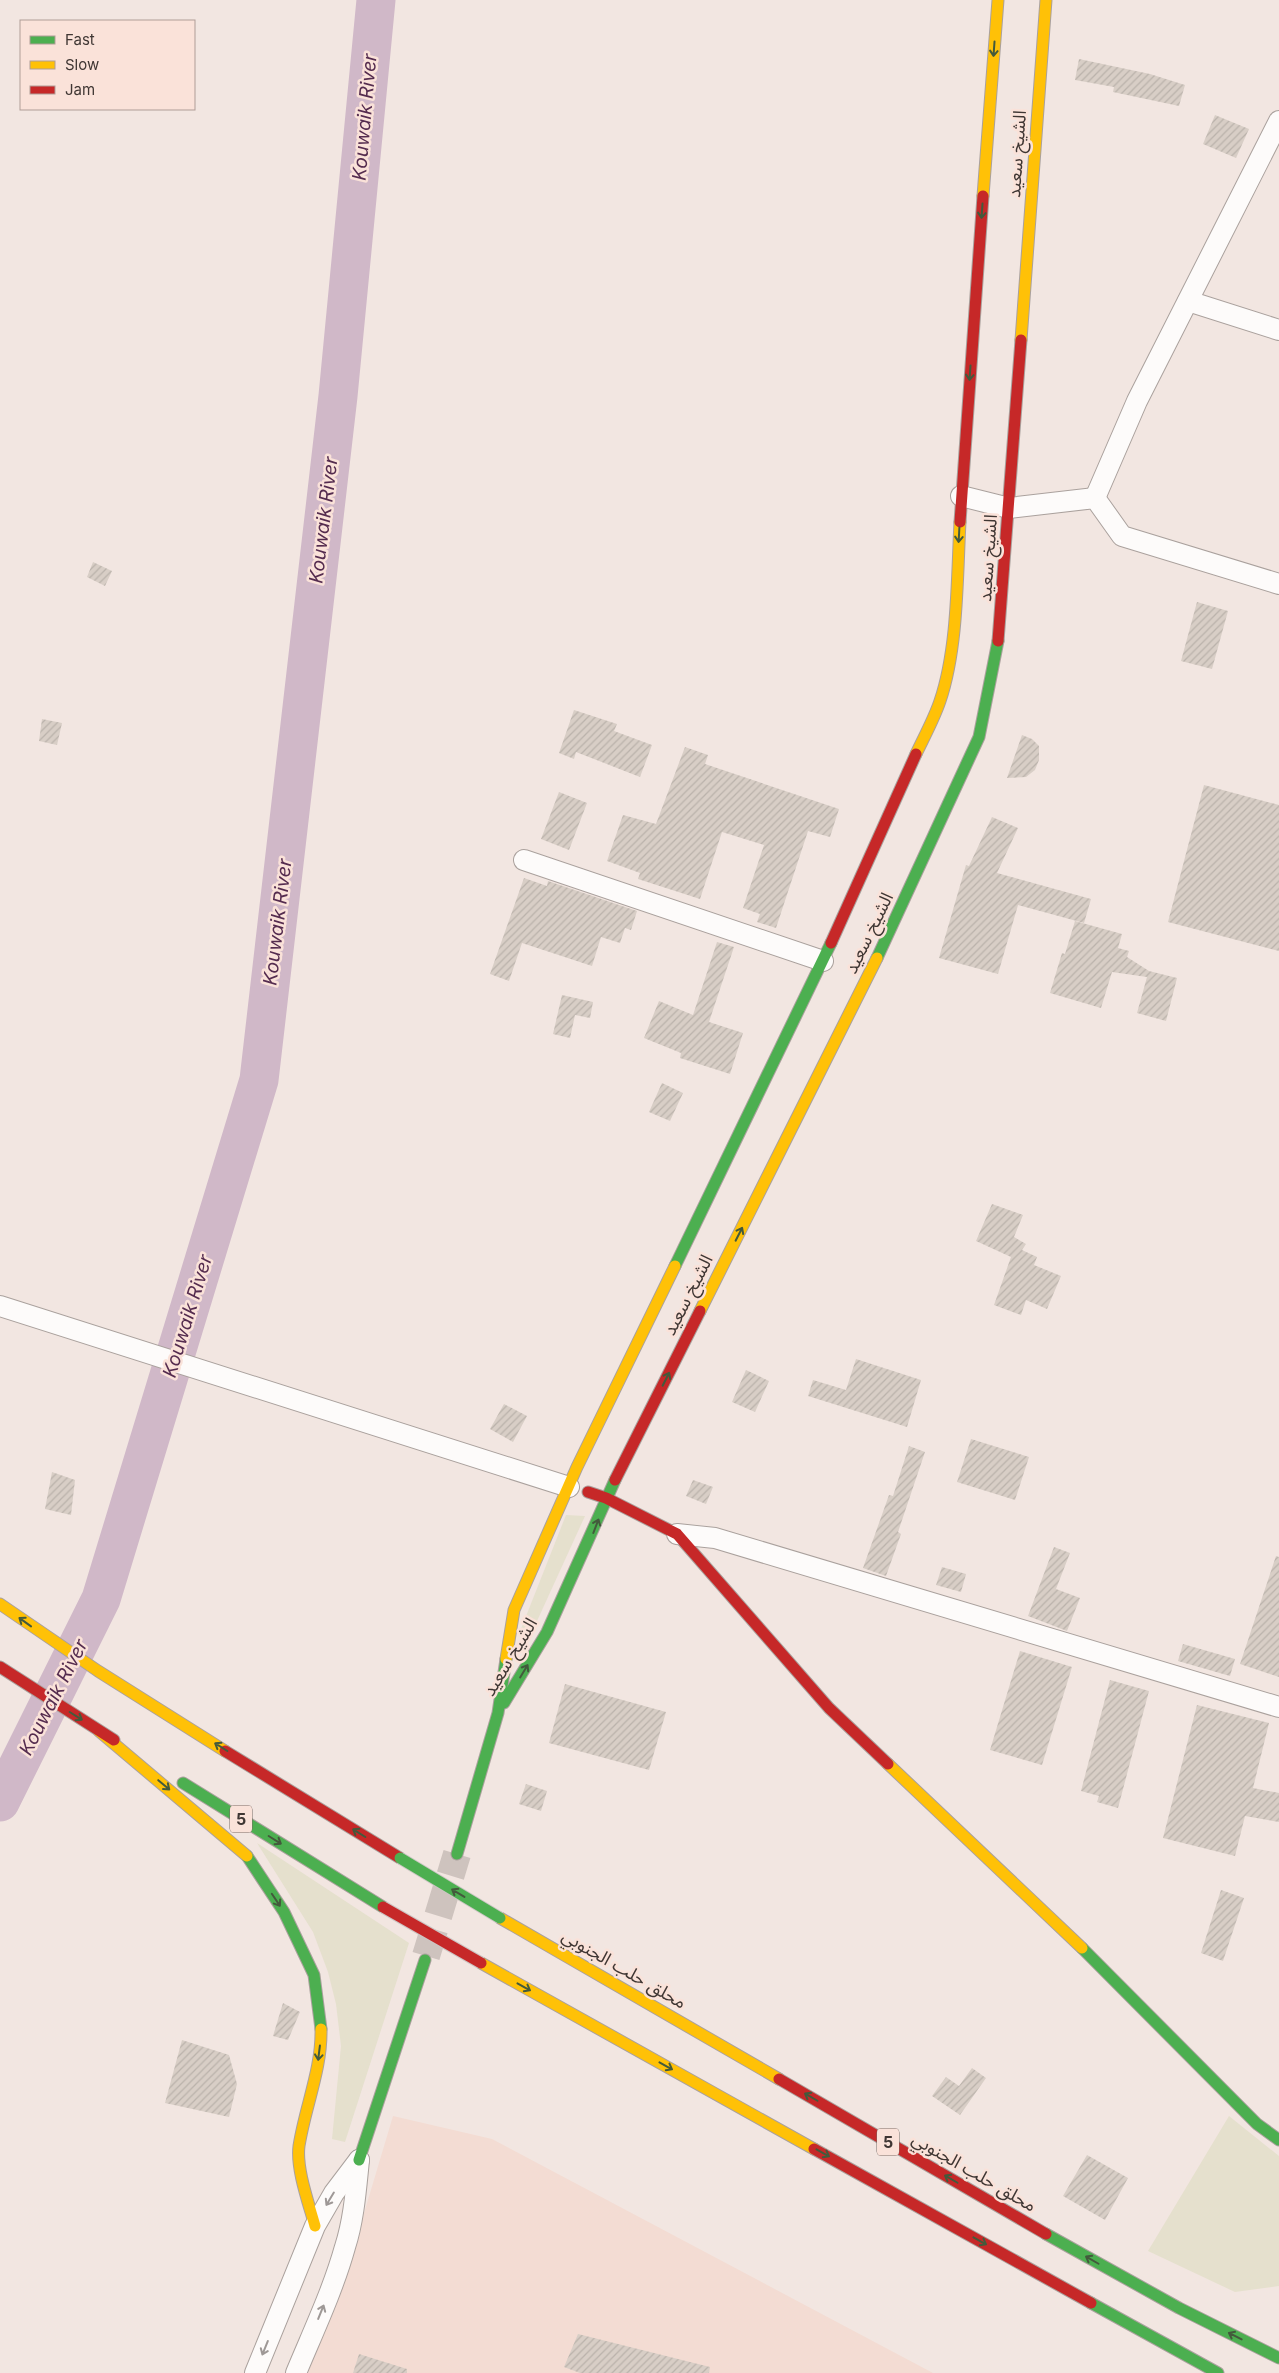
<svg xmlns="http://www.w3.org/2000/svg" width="1279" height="2373" font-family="Inter,'Noto Sans Arabic',sans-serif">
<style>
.built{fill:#f3dcd3}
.green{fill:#e5e0cd}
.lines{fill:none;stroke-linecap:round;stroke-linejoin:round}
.river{stroke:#d0b8c8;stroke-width:39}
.building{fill:url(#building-hatch)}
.secondary-tunnel{stroke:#cec3be;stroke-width:28;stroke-dasharray:28 14;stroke-linecap:butt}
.street-casing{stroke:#aaa19d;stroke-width:22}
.fast-casing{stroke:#aaa19d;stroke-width:13}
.slow-casing{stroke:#aaa19d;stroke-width:13}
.jam-casing{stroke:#aaa19d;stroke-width:13}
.street{stroke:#fdfbfa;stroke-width:20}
.fast{stroke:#4caf50;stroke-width:11}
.slow{stroke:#ffc107;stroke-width:11}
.jam{stroke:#c62828;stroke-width:11}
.fast-bridge-casing{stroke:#ccc6c4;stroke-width:13;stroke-linecap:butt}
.jam-bridge-casing{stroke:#ccc6c4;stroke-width:13;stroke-linecap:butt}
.fast-bridge{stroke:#4caf50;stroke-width:11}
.jam-bridge{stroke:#c62828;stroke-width:11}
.oneway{stroke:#435a3c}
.oneway2{stroke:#9e9896}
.labels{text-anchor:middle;stroke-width:5;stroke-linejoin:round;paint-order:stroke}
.shield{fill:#fae2d9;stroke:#776a65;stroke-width:1}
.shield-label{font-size:16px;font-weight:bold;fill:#3f3633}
.street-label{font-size:18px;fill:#3f3633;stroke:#fae2d9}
.water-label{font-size:19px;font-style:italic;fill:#552c4f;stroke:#fae2d9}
</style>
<defs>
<pattern id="building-hatch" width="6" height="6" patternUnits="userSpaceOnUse" patternTransform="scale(1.25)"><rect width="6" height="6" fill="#d8cec6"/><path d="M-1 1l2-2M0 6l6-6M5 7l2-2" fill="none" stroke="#bab2ab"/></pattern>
</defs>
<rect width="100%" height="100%" fill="#f2e6e1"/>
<!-- built -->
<path class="built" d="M393,2116L492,2139L933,2373H308L348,2267Z"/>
<!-- green -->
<g class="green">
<path d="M566,1515L585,1516L532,1632L521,1629Z"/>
<path d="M257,1843L409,1943L345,2142L332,2139L341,2046L336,2004L328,1972L313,1932Z"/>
<path d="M1229,2116L1279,2156V2286L1235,2292L1148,2251Z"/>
</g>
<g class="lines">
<!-- river -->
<path class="river" d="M0,1802L101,1599L259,1080L338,396L376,0"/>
</g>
<!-- building -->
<g class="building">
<path d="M1079,59L1150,74L1185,85L1179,106L1113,92L1114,87L1075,80Z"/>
<path d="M1215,115L1249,129L1236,158L1203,144Z"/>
<path d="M93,562L112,571L105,586L87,577Z"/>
<path d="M1197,602L1228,611L1212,669L1181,661Z"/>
<path d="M574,710L617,724L614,731L652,745L640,777L576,752L574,759L559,753Z"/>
<path d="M42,719L62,723L57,745L39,741Z"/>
<path d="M1022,735L1032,739L1039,746V760L1035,770L1026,777L1007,778Z"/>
<path d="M685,747L708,755L705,764L839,809L830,837L808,831L776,928L757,922L760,914L743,908L764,845L722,832L700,899L638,879L640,873L607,861L623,815L656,824Z"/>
<path d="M1204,785L1279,805V951L1168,922Z"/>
<path d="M559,792L587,803L569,850L541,839Z"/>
<path d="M992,817L1018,828L997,873L1091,899L1084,923L1018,905L998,974L939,958L966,865L969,866Z"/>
<path d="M524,878L547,886L548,881L637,911L631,930L625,928L620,943L601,937L592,966L522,943L509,981L490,974Z"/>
<path d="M1075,921L1122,934L1118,948L1129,951L1127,957L1149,971L1177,978L1166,1021L1137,1013L1147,977L1112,972L1101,1008L1050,993L1062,953L1065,954Z"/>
<path d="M717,942L734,947L709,1022L743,1033L730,1074L680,1058L681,1053L644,1038L659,1001L693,1015Z"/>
<path d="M562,995L593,1002L590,1018L575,1015L570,1038L553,1034Z"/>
<path d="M662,1083L683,1093L670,1121L649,1112Z"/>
<path d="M992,1204L1023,1215L1014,1237L1026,1244L1022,1250L1037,1257L1034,1265L1061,1276L1047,1309L1026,1300L1021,1315L994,1305L1011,1257L976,1241Z"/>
<path d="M856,1359L921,1380L907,1427L808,1396L813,1380L846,1390Z"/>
<path d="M746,1370L769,1381L755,1412L732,1402Z"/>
<path d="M504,1404L527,1416L513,1442L490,1429Z"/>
<path d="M971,1439L1029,1457L1015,1500L957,1482Z"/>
<path d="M909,1446L925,1452L898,1532L901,1534L886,1576L863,1568L889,1495L893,1496Z"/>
<path d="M52,1472L75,1480L71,1515L45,1509Z"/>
<path d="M693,1480L713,1487L706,1504L686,1496Z"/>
<path d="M1054,1547L1070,1553L1056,1589L1080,1598L1067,1631L1028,1616Z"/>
<path d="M1276,1556L1279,1557V1677L1240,1664Z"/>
<path d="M942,1567L966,1574L961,1592L936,1585Z"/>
<path d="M1183,1644L1235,1659L1230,1676L1178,1661Z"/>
<path d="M1020,1651L1072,1667L1042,1765L990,1750Z"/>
<path d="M1110,1680L1149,1691L1118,1808L1097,1802L1099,1796L1081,1791Z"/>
<path d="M565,1684L666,1712L649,1770L549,1743Z"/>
<path d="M1197,1705L1269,1723L1253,1788L1279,1793V1822L1245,1816L1235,1856L1163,1838Z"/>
<path d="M526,1784L547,1791L541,1811L519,1804Z"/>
<path d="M1221,1890L1244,1898L1223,1961L1201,1953Z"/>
<path d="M283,2003L300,2012L288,2040L273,2036Z"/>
<path d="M182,2040L229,2055L237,2084L229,2117L165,2103Z"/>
<path d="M972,2068L986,2078L960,2115L932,2096L946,2077L959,2086Z"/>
<path d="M1087,2155L1128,2178L1105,2220L1063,2196Z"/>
<path d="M578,2334L710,2367L709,2373H580L564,2367Z"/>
<path d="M359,2354L407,2369V2373H353Z"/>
</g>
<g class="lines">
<!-- secondary-tunnel -->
<path class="secondary-tunnel" d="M426,1956L457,1854"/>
<defs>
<g id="street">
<path d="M1188,301L1279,330"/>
<path d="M961,496L1009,508L1095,498L1122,536L1279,584"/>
<path d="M1095,498L1137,401L1279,121"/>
<path d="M524,860L823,961"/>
<path d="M0,1306L569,1487"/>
<path d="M677,1534L715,1538L1279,1707"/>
<path d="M255,2373L315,2226L334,2193L359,2160"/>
<path d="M296,2373C313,2332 333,2290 345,2247C354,2219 356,2189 359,2160"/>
</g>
<g id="fast">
<path d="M877,958L979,737L998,641"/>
<path d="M675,1266L831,943"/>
<path d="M504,1703L547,1632L615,1480"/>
<path d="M183,1783L383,1907"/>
<path d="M457,1854L498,1713L506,1659"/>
<path d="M247,1856L284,1912L314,1975L321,2029"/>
<path d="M1082,1948L1257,2124L1279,2140"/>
<path d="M359,2160L425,1960"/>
<path d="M1046,2234L1179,2308L1279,2358"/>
<path d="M1091,2303L1218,2373"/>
</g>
<g id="slow">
<path d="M983,196L998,0"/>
<path d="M1021,340L1046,0"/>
<path d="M916,754C924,737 934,719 940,701C958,648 957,578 960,522"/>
<path d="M700,1311L877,958"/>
<path d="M0,1604L98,1671L225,1751"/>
<path d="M506,1659L514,1610L577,1467L675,1266"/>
<path d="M99,1731L247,1856"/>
<path d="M888,1764L1082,1948"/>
<path d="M500,1918L779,2079"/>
<path d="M481,1963L814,2149"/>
<path d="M315,2226C309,2204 296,2169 299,2146C305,2107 322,2069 321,2029"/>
</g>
<g id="jam">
<path d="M960,522L983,196"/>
<path d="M998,641L1021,340"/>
<path d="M831,943L916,754"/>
<path d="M615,1480L700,1311"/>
<path d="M588,1492L606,1498L677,1534L829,1708L888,1764"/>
<path d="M0,1667L114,1740"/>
<path d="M225,1751L400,1858"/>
<path d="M779,2079L1046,2234"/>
<path d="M814,2149L1091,2303"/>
</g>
</defs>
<!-- street casing -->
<use href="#street" class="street-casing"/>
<!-- fast casing -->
<use href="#fast" class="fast-casing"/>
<!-- slow casing -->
<use href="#slow" class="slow-casing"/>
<!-- jam casing -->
<use href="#jam" class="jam-casing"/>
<!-- street -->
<use href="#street" class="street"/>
<!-- fast -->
<use href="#fast" class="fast"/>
<!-- slow -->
<use href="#slow" class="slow"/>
<!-- jam -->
<use href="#jam" class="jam"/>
<defs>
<path id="fast-bridge" d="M400,1858L500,1918"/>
<path id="jam-bridge" d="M383,1907L481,1963"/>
</defs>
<!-- fast-bridge casing -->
<use href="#fast-bridge" class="fast-bridge-casing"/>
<!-- jam-bridge casing -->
<use href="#jam-bridge" class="jam-bridge-casing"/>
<!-- fast-bridge -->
<use href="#fast-bridge" class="fast-bridge"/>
<!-- jam-bridge -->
<use href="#jam-bridge" class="jam-bridge"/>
</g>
<!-- one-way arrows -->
<defs><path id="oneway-shaft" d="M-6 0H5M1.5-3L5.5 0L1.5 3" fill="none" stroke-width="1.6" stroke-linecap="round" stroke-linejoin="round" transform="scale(1.25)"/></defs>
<g class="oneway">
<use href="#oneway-shaft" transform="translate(994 49) rotate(94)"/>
<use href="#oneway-shaft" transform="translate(982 211) rotate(94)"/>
<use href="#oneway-shaft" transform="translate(970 373) rotate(94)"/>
<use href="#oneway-shaft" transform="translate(959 535) rotate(93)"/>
<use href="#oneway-shaft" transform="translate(739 1234) rotate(-63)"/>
<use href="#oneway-shaft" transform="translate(666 1379) rotate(-63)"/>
<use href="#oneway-shaft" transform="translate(596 1526) rotate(-69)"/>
<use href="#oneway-shaft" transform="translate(25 1622) rotate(-144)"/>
<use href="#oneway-shaft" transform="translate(524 1671) rotate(-59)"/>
<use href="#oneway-shaft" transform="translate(76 1716) rotate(32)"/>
<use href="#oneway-shaft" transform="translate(221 1747) rotate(-148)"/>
<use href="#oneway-shaft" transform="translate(164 1785) rotate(40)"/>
<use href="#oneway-shaft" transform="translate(359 1833) rotate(-148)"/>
<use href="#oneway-shaft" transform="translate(275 1840) rotate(32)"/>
<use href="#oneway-shaft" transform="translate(458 1893) rotate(-149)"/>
<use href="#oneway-shaft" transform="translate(276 1900) rotate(56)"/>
<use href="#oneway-shaft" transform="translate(524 1987) rotate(29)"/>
<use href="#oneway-shaft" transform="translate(319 2053) rotate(97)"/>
<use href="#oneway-shaft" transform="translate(666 2066) rotate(29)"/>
<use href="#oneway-shaft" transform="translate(811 2097) rotate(-150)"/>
<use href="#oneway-shaft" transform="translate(823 2153) rotate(29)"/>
<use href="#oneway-shaft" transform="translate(951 2179) rotate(-150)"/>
<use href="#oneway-shaft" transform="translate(980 2241) rotate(29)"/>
<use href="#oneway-shaft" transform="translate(1092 2260) rotate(-150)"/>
<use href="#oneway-shaft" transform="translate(1235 2336) rotate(-153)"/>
</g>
<g class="oneway2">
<use href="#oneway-shaft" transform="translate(330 2199) rotate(121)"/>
<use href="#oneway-shaft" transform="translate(321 2312) rotate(-68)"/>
<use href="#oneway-shaft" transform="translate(265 2348) rotate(112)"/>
</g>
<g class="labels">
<!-- shield labels -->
<g class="shield">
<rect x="230" y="1805.5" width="22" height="27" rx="4"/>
<rect x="877" y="2128.5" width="22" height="27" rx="4"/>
</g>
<g class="shield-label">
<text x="241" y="1825">5</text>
<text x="888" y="2148">5</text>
</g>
<!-- street labels -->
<g class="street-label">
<text transform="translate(1017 154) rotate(-86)" y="6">الشيخ سعيد</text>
<text transform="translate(988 558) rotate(-86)" y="6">الشيخ سعيد</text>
<text transform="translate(869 933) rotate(-64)" y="6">الشيخ سعيد</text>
<text transform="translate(688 1295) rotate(-63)" y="6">الشيخ سعيد</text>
<text transform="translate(510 1657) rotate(-59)" y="6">الشيخ سعيد</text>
<text transform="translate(624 1969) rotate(30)" y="6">محلق حلب الجنوبي</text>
<text transform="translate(974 2172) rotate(30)" y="6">محلق حلب الجنوبي</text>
</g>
<!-- water labels -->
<g class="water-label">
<text transform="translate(364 117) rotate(-85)" y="7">Kouwaik River</text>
<text transform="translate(323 520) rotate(-83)" y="7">Kouwaik River</text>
<text transform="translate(277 922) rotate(-83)" y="7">Kouwaik River</text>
<text transform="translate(187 1316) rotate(-73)" y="7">Kouwaik River</text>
<text transform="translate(53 1697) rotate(-63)" y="7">Kouwaik River</text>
</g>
</g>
<!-- legend -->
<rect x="20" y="20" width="175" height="90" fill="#fae2d9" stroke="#af9d97"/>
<rect x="30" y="36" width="25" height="8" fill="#4caf50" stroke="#af9d97"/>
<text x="65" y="45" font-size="15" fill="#3f3633">Fast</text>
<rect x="30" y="61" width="25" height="8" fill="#ffc107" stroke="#af9d97"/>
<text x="65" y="70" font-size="15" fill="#3f3633">Slow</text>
<rect x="30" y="86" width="25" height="8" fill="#c62828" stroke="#af9d97"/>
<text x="65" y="95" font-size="15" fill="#3f3633">Jam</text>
</svg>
